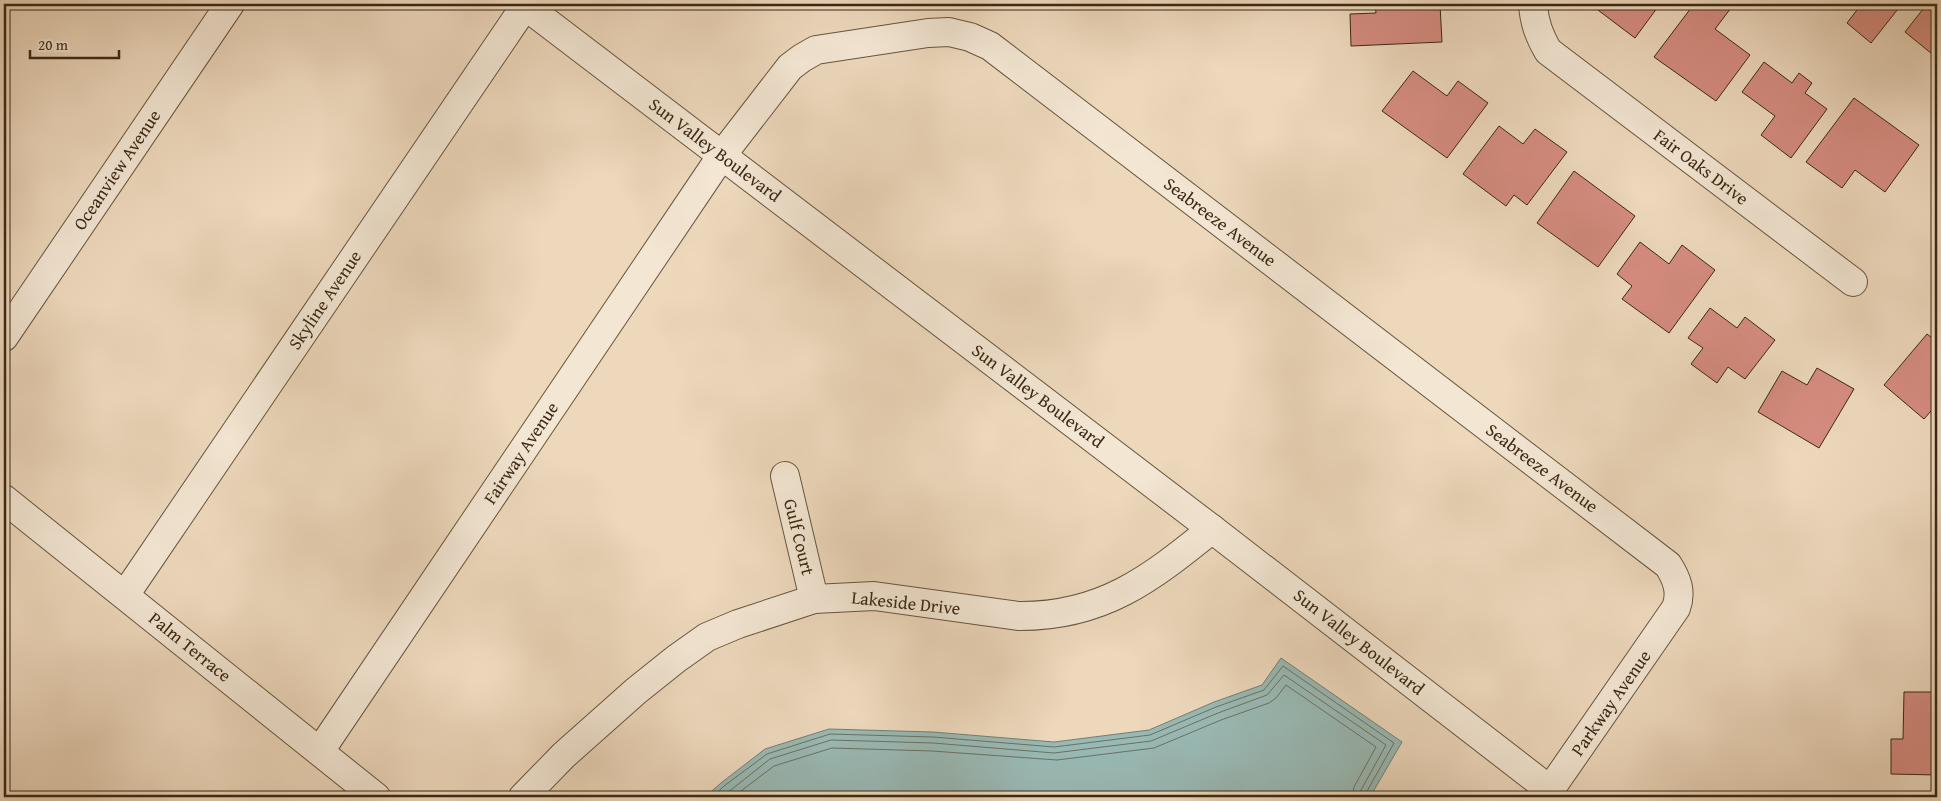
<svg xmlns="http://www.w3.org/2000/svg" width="1941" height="801" font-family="'Gentium Book Plus',serif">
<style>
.water{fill:#99b9b4;stroke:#737f74}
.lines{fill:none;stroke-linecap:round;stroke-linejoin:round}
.shore{stroke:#6a7164;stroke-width:1}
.building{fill:#d58c80;stroke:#3a2915}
.minor-casing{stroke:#67553f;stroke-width:30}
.minor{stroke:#f3e6d3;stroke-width:28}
.labels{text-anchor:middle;stroke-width:5;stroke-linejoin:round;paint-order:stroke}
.street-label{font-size:18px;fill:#3a2915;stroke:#f3e6d3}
</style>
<rect width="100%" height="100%" fill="#edd8bc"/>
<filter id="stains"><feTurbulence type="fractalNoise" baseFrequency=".004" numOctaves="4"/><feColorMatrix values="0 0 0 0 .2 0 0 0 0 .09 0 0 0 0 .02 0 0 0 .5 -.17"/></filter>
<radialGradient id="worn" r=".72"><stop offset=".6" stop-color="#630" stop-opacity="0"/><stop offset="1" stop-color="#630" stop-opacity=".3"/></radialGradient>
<!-- water -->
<path class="water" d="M1281,658L1402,742L1370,797H705L721,783L765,749L829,729L933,732L1054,742L1149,730L1214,702L1262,685Z"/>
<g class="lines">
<!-- shore -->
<g class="shore">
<path d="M713,797L724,786L767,754L830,734L933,737L1054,747L1150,735L1216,707L1264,690L1283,666L1394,743L1366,793V797"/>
<path d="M722,797L770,759L831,740L933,743L1054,753L1151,741L1218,713L1267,695L1284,675L1386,745L1361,790L1359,797"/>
<path d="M733,797L774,766L832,748L932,751L1057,760L1154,748L1221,720L1269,703L1276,698L1286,685L1376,747L1354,787L1352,797"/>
</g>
</g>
<!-- building -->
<g class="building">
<path d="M1375,4H1440L1442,42L1351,46L1350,14L1376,13Z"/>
<path d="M1590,4H1660L1635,38Z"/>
<path d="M1694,4H1734L1715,29L1750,55L1716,101L1654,57Z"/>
<path d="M1857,4H1902L1871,43L1847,23L1860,6Z"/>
<path d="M1927,4H1937V58L1905,32Z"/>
<path d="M1764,62L1792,83L1799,73L1812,83L1805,93L1827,109L1791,158L1761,135L1775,116L1742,92Z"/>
<path d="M1413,71L1447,96L1458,81L1488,103L1447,158L1382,111Z"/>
<path d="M1854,98L1919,145L1885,192L1855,170L1842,188L1806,162Z"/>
<path d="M1499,126L1523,144L1535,129L1567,152L1527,205L1514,195L1506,206L1463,174Z"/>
<path d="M1574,171L1635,216L1598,267L1537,223Z"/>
<path d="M1640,242L1669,264L1682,245L1715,270L1669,333L1622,299L1632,286L1617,274Z"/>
<path d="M1710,308L1737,328L1745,317L1775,340L1745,379L1728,367L1717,383L1691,364L1703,348L1688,338Z"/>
<path d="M1927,334L1937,342V404L1924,419L1884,385Z"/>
<path d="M1817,368L1854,389L1819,448L1758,412L1782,371L1807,385Z"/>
<path d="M1904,692H1937V775L1891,774V739H1903Z"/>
</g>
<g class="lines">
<defs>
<g id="minor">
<path d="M523,4L1212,529L1550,790"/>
<path d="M1533,4C1534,22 1539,35 1548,51L1853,282"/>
<path d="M4,337L230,4"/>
<path d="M785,476L814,599"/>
<path d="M4,499L376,797"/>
<path d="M125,595L525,6"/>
<path d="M320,751L722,155L790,67L802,58L816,50L928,33L949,32L970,37L990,46L1668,565C1677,579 1682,592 1676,608L1545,797"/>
<path d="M523,797L564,755L636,691L676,659L707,637L738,624L814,599L874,596L1018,616C1102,617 1150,579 1212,529"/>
</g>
</defs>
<!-- minor casing -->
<use href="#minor" class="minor-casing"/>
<!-- minor -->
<use href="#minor" class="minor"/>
</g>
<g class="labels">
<!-- street labels -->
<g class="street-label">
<text transform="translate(715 150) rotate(37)" y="6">Sun Valley Boulevard</text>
<text transform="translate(1701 167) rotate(37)" y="6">Fair Oaks Drive</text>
<text transform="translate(117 170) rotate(-56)" y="6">Oceanview Avenue</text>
<text transform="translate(1220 222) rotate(37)" y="6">Seabreeze Avenue</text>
<text transform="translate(325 300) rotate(-56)" y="6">Skyline Avenue</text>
<text transform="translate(1038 396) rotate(37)" y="6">Sun Valley Boulevard</text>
<text transform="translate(521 453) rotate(-56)" y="6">Fairway Avenue</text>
<text transform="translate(1542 468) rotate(37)" y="6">Seabreeze Avenue</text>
<text transform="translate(799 537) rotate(76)" y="6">Gulf Court</text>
<text transform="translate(906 603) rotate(6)" y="6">Lakeside Drive</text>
<text transform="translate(1359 642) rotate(38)" y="6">Sun Valley Boulevard</text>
<text transform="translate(190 647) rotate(39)" y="6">Palm Terrace</text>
<text transform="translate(1611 703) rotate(-55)" y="6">Parkway Avenue</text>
</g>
</g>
<!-- margin -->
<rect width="1941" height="801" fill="none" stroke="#edd8bc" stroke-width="20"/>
<rect x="5" y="5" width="1931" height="791" fill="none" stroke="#3a2915" stroke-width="2.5"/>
<rect x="10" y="10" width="1921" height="781" fill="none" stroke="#3a2915"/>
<!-- scale -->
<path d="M30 50v8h89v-8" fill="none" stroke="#3a2915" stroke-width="2.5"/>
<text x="38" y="50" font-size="15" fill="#3a2915" stroke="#f3e6d3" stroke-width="4" paint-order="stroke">20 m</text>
<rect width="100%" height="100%" filter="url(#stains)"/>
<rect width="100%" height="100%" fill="url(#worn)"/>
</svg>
